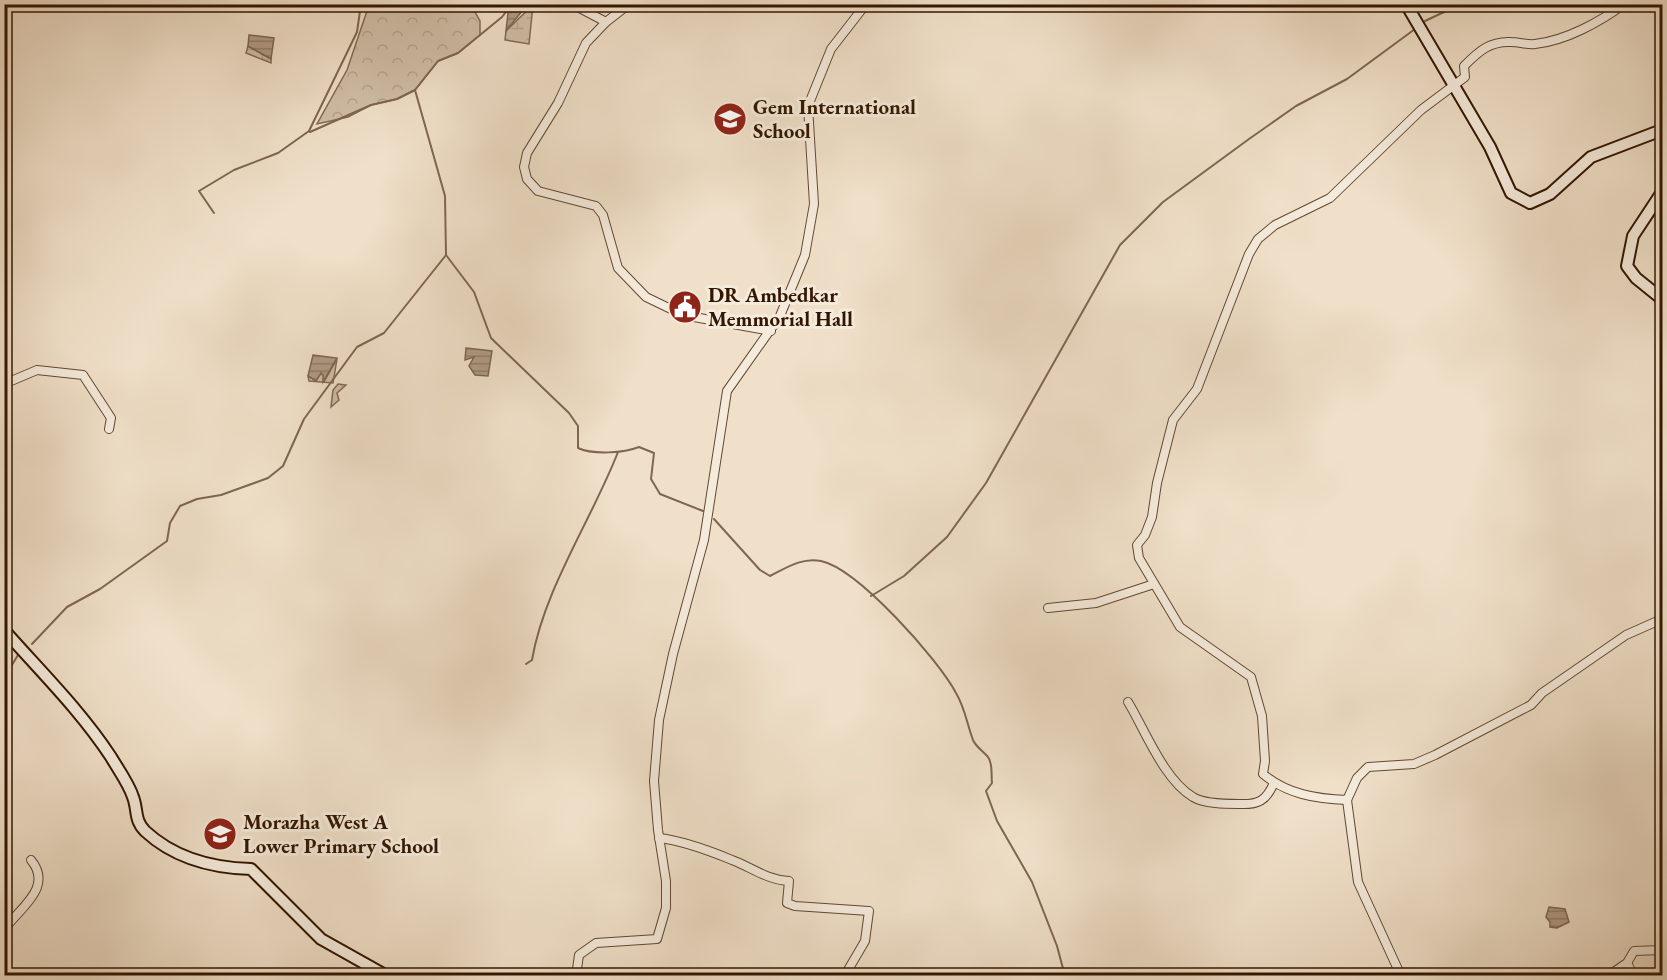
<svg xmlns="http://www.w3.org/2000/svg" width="1667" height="980" font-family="'EB Garamond',serif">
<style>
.forest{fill:url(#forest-crowns);stroke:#826a54;stroke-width:1.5}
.wetland{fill:url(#wetland-marsh);stroke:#826a54;stroke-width:1.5}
.water{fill:url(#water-rules);stroke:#7e6650;stroke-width:1.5}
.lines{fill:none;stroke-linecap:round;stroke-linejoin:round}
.stream{stroke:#7e6650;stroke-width:2}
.street-casing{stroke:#624832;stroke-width:10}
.secondary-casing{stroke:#331600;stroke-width:14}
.street{stroke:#f5ebdc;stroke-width:8}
.secondary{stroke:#f5ebdc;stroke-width:10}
.labels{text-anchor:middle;stroke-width:6;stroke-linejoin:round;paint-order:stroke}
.poi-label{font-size:21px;font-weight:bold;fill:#331600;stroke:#f5ebdc;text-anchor:start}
</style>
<defs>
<pattern id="forest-crowns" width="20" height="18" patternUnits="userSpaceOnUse" patternTransform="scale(1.5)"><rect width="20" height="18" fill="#d0bea7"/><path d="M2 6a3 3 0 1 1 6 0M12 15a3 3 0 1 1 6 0" fill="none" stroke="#b3a38e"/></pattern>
<pattern id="wetland-marsh" width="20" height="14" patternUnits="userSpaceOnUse" patternTransform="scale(1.5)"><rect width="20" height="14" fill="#d0bea7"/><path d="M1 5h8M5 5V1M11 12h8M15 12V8" fill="none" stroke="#b3a38e"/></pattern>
<pattern id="water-rules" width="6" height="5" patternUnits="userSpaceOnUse" patternTransform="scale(1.5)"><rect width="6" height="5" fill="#b09b85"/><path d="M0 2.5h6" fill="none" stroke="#907d6a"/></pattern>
</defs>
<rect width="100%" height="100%" fill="#f0e0c9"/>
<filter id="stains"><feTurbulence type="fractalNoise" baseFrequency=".00333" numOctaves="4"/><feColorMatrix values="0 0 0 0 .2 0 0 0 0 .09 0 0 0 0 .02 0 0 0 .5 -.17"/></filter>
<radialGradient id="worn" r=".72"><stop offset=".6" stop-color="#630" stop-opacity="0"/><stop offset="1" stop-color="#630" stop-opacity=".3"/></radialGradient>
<!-- forest -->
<g class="forest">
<path d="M369,5H471L480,21V35L458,53L438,61L415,90L397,99L371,105L348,117L317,124L347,70Z"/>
<path d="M338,384L346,385L337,393L339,400L331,407L333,390Z"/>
</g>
<!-- wetland -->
<g class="wetland">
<path d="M533,5L529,44L505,40L506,31Z"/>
<path d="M248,46L271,59V63L246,53Z"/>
<path d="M337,359L333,383L309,381L308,376L316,381L320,373L325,375V380Z"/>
</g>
<!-- water -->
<g class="water">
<path d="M509,5H527L506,31Z"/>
<path d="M249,35L274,38L271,59L248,46Z"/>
<path d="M466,348L492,351L488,376L475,375L469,366L474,357L465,360Z"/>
<path d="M313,355L337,358L323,382V375L321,373L316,381L308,376Z"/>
<path d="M1549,907L1565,909L1569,922L1557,928L1550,927V922L1546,917Z"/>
</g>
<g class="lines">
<!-- stream -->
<g class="stream">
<path d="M512,4L502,17L458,53L438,61L415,90L445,196L446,255L474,292L491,338L569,413L578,426V448C593,455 624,453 639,447L654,453L651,479L660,494L703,511"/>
<path d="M1425,21L1461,4"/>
<path d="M310,132L371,105L397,99L415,90"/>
<path d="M214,213L199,191L234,170L278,153L309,131L357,32L361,4"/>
<path d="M714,519L760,570L770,576C786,568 802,557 821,561C858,569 938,659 956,693C965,708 967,724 973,740C976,747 983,751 988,757C993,763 991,776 992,783L986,791L997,821L1032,882L1057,946L1065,976"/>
<path d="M871,596L904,576L947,537L986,483L1120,245L1163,202L1249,139L1296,106L1347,79L1415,29"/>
<path d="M32,644L67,607L100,589L167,541L170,523L180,506L197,499L221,495L268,478L283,466L304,419L357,347L384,333L446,255"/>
<path d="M526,664L532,660C544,589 592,519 618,452"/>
<path d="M4,678L18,655"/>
</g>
<defs>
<g id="street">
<path d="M572,4L606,22"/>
<path d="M629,4L606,22L586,43L558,103L527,153L524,167L527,179L538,191L596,206L603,215L618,268L646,297L675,311L694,317L771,331"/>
<path d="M1624,4C1600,22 1565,41 1535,44C1527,45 1519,42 1511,42C1490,41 1479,51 1464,66L1465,77L1421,110L1330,198L1275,225L1258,239L1249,254L1197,389L1173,420L1157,483L1152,517L1145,535L1137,545L1139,558L1180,627L1251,677L1262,716L1265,761L1263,774C1287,794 1316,799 1347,800L1357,778L1368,767L1414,764L1435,755L1531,705L1542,693L1626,635L1662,619"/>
<path d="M4,384L37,370L83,375L111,418L109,429"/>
<path d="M1048,608L1096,603L1154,584"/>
<path d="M1128,702C1145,730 1164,780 1193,797C1204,804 1226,804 1239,804C1258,805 1266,801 1274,783"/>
<path d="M1347,800L1358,882L1401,976"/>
<path d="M659,838C684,841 708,850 732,860C751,867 767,880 789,881L787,903L795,906L869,911L865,941L848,970L855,976"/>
<path d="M4,930C19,908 54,888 31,860"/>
<path d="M1627,963L1634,976"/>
<path d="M576,976L579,955L596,943L657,939L666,908V881L658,830L654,781L659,720L673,654L704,540L727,391L780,316L805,255L814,204L808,106L831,49L866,4"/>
<path d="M1608,976L1627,963L1634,951L1662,950"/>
</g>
<g id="secondary">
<path d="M1406,4L1490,147L1511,193L1530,203L1550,194L1591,157L1662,130"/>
<path d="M1662,192L1633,236L1627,266L1636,278L1662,299"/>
<path d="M4,630C41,672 80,710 111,757C118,769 129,784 133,797C138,810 134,820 145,831C174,858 212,868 251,869L321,939L387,976"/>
</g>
</defs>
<!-- street casing -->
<use href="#street" class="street-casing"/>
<!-- secondary casing -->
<use href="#secondary" class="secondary-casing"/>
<!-- street -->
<use href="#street" class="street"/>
<!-- secondary -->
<use href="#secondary" class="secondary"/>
</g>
<!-- icons -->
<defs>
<symbol id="school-disc" viewBox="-11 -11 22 22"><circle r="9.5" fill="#8f2418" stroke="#f5ebdc"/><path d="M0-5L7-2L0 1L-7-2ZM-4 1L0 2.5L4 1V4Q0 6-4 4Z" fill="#fff"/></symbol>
<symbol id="civic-disc" viewBox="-11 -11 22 22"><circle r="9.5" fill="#8f2418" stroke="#f5ebdc"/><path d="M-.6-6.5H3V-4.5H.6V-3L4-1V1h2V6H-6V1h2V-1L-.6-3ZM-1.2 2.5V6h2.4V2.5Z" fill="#fff"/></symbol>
</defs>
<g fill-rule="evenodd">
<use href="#school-disc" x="711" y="100" width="38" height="38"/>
<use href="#civic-disc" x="666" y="288" width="38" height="38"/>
<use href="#school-disc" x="201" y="815" width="38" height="38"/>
</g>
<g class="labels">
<!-- poi labels -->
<g class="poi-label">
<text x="753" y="114">Gem International<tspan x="753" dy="24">School</tspan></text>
<text x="708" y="302">DR Ambedkar<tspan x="708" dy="24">Memmorial Hall</tspan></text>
<text x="243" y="829">Morazha West A<tspan x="243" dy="24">Lower Primary School</tspan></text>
</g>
</g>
<!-- margin -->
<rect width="1667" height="980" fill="none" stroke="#f0e0c9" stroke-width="24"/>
<rect x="6" y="6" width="1655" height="968" fill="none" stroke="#331600" stroke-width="3"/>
<rect x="12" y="12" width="1643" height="956" fill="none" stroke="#331600" stroke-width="1.5"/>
<rect width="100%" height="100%" filter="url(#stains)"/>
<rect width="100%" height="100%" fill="url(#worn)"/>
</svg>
